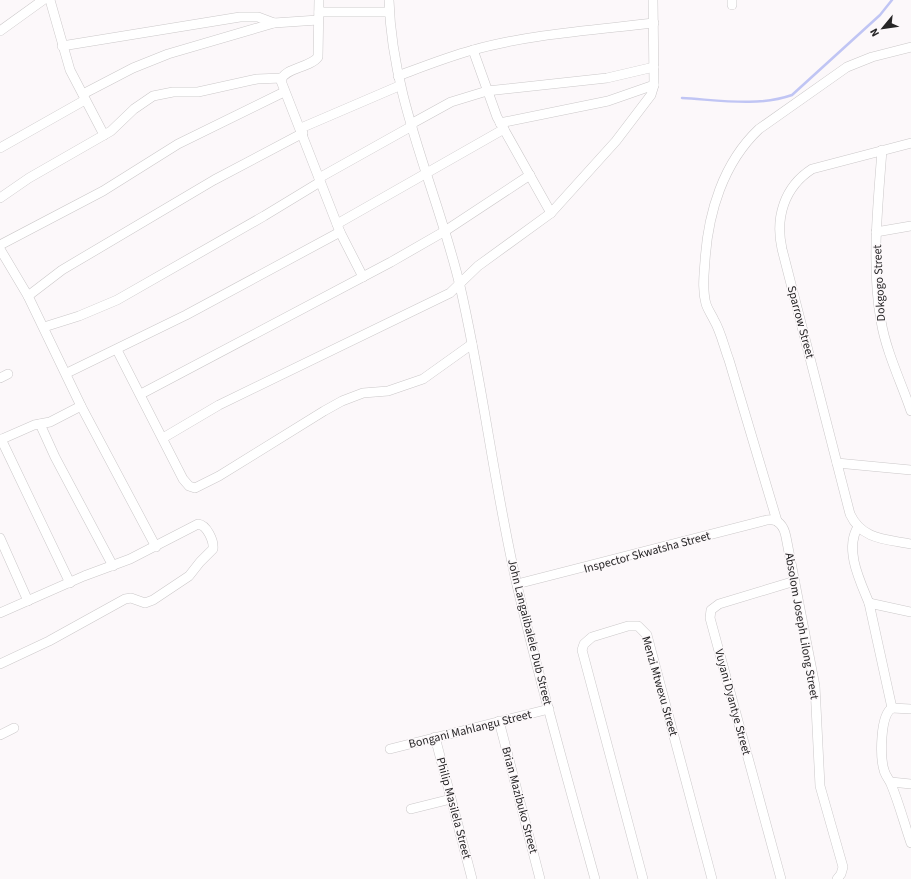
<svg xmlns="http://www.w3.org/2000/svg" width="911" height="879" font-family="'Source Sans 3',sans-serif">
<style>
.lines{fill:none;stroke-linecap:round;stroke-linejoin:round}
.stream{stroke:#c0c5f4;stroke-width:2.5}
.minor-casing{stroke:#cbc8c9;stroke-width:10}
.minor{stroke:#fff;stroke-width:9}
.labels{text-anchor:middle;stroke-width:3;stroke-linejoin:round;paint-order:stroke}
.street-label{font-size:12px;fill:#262526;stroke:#fcf8fa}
</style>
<rect width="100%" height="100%" fill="#fcf8fa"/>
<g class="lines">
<!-- stream -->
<path class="stream" d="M682,98C718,100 758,107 792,95L880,15L892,0"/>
<defs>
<g id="minor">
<path d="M50,0L70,70L104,135"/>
<path d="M319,0L318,57C310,68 283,68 281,81L340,232"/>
<path d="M389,0C392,101 437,189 460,286C483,385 494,486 517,585C540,684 568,781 595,879"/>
<path d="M732,0V5"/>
<path d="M319,12H389"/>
<path d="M0,31L43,0"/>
<path d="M62,46L240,17H258L274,23"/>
<path d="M473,50L497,117L551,213"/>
<path d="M398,76C422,67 447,57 473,50C530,34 595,30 654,23"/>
<path d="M83,94L133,68L168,54L274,23L318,20"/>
<path d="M500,123L608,101L654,85"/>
<path d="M411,124L451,102L487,91L607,78L654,67"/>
<path d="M301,128L399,86"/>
<path d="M911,143L812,169C784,187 775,218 782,249L850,514C862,540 886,539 911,544"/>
<path d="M0,148L85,100"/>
<path d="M882,150C878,205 871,266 881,321C886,351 901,382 911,411"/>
<path d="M319,178L412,126"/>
<path d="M0,198L29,178L111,131L134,109L153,96L173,92H198L257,79L282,78"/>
<path d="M337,224L504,129"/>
<path d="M876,232L911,226"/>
<path d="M0,245L103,191L178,144L284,92"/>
<path d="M0,249L28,296L81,406L156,547"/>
<path d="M28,296L62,270L214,180L303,133"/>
<path d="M44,327L79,316L117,300L264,216L320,182"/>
<path d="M117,350L183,479L189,486L195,488L219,476L324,411L342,401L363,393L388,391L423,379L472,344"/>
<path d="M67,373L186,315L340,232L363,277"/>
<path d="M0,378L8,374"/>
<path d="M141,394L391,262L445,231L530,175"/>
<path d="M40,424L55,457L113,566"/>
<path d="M163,438L219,405L450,293L478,266L551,213L616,141L651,95L654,85L653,0"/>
<path d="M1,439L70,583"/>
<path d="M0,440L34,425L50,422L81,406"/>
<path d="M837,463L911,470"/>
<path d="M777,521L729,360C724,347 721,332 714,320C711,314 708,310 706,304C702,290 704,275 705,261C708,213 723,163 759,129L847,67L872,57L911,47"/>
<path d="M858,527C844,549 860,581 869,603L892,708"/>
<path d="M0,538L28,601"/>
<path d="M517,584L767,520C778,518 784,526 786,537L815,686L820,786L843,867L841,874L837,879"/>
<path d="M869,603L911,612"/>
<path d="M0,613L84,576L130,559L198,524C207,525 214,541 213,549L200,562L189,576L153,600L145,603L131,598L125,599L49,641L0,664"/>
<path d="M892,708C880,715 880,757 884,770C885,775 889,779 891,784C899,803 904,823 911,843"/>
<path d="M892,708L911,709"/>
<path d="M499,721L540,879"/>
<path d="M0,735L14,728"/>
<path d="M435,737L472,879"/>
<path d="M390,749L549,709"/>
<path d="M891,782L911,784"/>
<path d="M411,809L451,799"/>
<path d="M643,879L582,650L584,644L592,637L628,626H638L647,635L712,879"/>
<path d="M781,879L710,618L711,610L719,604L795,581"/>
</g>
</defs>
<!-- minor casing -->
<use href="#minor" class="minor-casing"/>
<!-- minor -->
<use href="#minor" class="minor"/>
</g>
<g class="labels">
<!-- street labels -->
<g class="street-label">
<text transform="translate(879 283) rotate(-93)" y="4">Dokgogo Street</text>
<text transform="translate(801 322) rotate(75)" y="4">Sparrow Street</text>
<text transform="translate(647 552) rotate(-15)" y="4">Inspector Skwatsha Street</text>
<text transform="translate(802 626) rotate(80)" y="4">Absolom Joseph Lilong Street</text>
<text transform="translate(530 632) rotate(76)" y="4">John Langalibalele Dub Street</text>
<text transform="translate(660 686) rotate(74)" y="4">Menzi Mtwexu Street</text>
<text transform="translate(733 702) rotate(75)" y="4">Vuyani Dyantye Street</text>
<text transform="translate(470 729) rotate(-14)" y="4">Bongani Mahlangu Street</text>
<text transform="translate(520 800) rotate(75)" y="4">Brian Mazibuko Street</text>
<text transform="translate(454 808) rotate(75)" y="4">Philip Masilela Street</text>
</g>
</g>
<!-- north arrow -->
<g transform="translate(883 28) rotate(241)" stroke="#fcf8fa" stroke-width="3" paint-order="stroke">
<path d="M0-3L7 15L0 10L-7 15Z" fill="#262526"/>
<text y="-6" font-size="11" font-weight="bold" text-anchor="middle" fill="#262526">N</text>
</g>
</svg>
